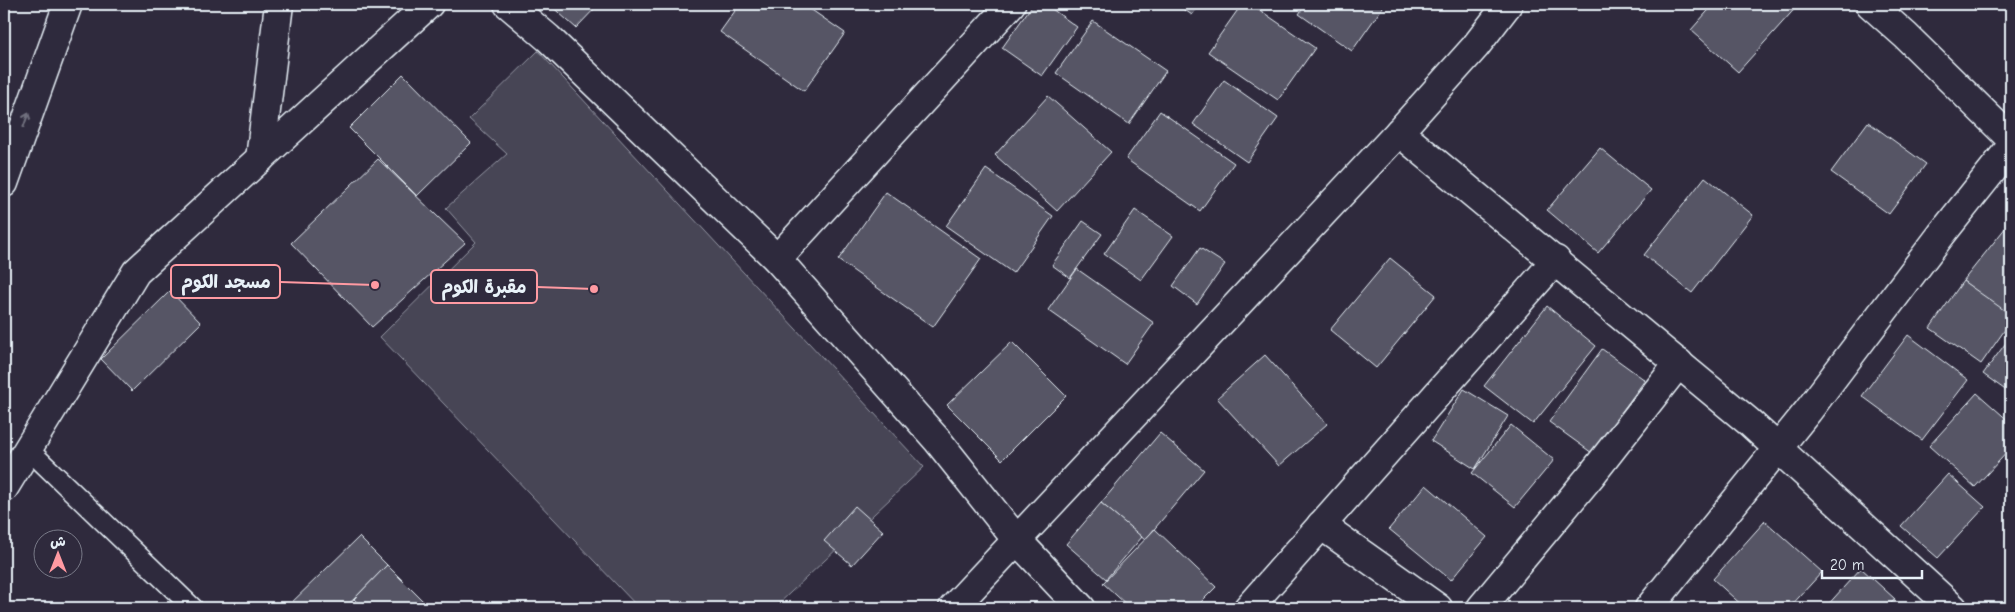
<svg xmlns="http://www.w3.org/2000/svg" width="2015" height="612" font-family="'Comic Neue','Playpen Sans Arabic',sans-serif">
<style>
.green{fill:#464455;stroke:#979aa6}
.building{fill:#575565;stroke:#e8f1f8}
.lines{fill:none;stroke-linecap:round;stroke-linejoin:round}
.service-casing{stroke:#e8f1f8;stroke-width:22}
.minor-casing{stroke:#e8f1f8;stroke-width:31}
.primary-casing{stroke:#e8f1f8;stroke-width:31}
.service{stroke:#2f2a3d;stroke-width:19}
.minor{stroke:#2f2a3d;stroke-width:28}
.primary{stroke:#2f2a3d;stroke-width:28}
.oneway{stroke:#70707e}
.leader{fill:none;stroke:#ff9aa2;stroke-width:2}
.callout-dot{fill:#ff9aa2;stroke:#2f2a3d;stroke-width:2}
.callout{fill:#2f2a3d;stroke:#ff9aa2;stroke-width:2}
.callout-label{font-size:18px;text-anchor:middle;font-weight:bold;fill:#e8f1f8}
</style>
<rect width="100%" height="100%" fill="#2f2a3d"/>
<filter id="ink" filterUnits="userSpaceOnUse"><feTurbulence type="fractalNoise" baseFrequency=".02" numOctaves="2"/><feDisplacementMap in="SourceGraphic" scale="10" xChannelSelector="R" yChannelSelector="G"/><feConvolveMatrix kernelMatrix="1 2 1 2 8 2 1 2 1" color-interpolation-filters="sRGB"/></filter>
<g filter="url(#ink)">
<!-- green -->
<path class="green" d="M538,51L924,467L774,608H639L380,337L476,242L446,208L507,154L469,119Z"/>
<!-- building -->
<g class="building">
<path d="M549,4H599L576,28Z"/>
<path d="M740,4H803L845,33L804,91L720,32Z"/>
<path d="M1033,4H1045L1077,27L1042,76L1002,48Z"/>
<path d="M1176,4H1200L1192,15Z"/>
<path d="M1242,4H1251L1315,48L1278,100L1208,52Z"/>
<path d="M1306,4H1385L1352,51L1299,14Z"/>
<path d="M1714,4H1799L1738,72L1691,30Z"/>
<path d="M1093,21L1166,71L1129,124L1056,73Z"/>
<path d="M403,74L471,143L417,196L349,128Z"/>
<path d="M1224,80L1278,118L1247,162L1193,124Z"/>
<path d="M1048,96L1111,152L1057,211L995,155Z"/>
<path d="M1160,111L1234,163L1200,211L1126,159Z"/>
<path d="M1868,122L1926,164L1889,214L1831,172Z"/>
<path d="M1600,148L1651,190L1598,253L1547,210Z"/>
<path d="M378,159L465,243L372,327L291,243Z"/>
<path d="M986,169L1053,216L1013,273L946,226Z"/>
<path d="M1705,177L1753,215L1692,293L1644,255Z"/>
<path d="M886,192L981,259L933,327L838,260Z"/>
<path d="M1135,210L1173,236L1141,280L1104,254Z"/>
<path d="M1083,221L1102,234L1070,278L1052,265Z"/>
<path d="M2010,222L2011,223V319L1963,281Z"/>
<path d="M1200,248L1225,264L1197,304L1173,286Z"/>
<path d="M1390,258L1436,295L1376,368L1330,330Z"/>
<path d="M1077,269L1154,323L1125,364L1048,310Z"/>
<path d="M1963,281L2011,315V321L1981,364L1930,328Z"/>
<path d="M170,291L201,323L132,391L101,359Z"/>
<path d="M1547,306L1596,346L1533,424L1484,386Z"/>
<path d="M1908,335L1968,380L1922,440L1862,396Z"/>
<path d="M2011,336V394L1983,374Z"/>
<path d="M1012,342L1066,396L1002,460L947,405Z"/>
<path d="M1602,349L1645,380L1592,453L1549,422Z"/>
<path d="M1265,355L1327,424L1279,466L1217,398Z"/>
<path d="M1464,389L1508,416L1475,469L1431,441Z"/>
<path d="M1977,393L2011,423V448L1975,487L1929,446Z"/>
<path d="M1511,425L1554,460L1515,507L1472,473Z"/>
<path d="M1160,433L1204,470L1145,540L1101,503Z"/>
<path d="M1948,474L1985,507L1938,558L1901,526Z"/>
<path d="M1426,485L1487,537L1451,580L1389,529Z"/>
<path d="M1101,503L1142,537L1106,579L1066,544Z"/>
<path d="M855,506L883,531L852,565L824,541Z"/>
<path d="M1765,521L1822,572L1789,608H1745L1713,579Z"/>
<path d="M1155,529L1216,587L1195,608H1130L1103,583Z"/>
<path d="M359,537L387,565L354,599L344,608H286Z"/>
<path d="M387,565L430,608H363L354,599Z"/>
<path d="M1861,568L1895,599L1887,608H1825Z"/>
</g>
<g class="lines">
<defs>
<path id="service" d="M28,449L193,608"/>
<g id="minor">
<path d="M508,4L548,38L777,259L938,441L1016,539L1081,608"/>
<path d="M1870,4L1906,36L2011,139"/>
<path d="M1399,132L1749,422L1953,608"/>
<path d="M260,159L279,4"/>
<path d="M777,259L1011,4"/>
<path d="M4,488L136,272L429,4"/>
<path d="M1321,525L1438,608"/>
<path d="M953,608L1399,132L1475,47L1508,4"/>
<path d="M1248,608L1556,260"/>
<path d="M1481,608L1593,473L1679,363"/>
<path d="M1649,608L1808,411L1941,235L2011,147"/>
</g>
<path id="primary" d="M4,183L68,4"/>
</defs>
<!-- service casing -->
<use href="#service" class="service-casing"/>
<!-- minor casing -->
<use href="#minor" class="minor-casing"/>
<!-- primary casing -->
<use href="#primary" class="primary-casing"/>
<!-- service -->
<use href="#service" class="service"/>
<!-- minor -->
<use href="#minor" class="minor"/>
<!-- primary -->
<use href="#primary" class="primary"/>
</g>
<!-- one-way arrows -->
<defs><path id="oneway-shaft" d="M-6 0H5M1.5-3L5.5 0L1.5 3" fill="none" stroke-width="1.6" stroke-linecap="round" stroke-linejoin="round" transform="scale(1.25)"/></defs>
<use class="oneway" href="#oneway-shaft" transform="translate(26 120) rotate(-70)"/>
</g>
<!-- callouts -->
<path class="leader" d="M375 285L280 282M594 289L537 287"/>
<g class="callout-dot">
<circle cx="375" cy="285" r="5"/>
<circle cx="594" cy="289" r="5"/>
</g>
<g class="callout">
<rect x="171" y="265" width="109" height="33" rx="5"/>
<rect x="431" y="270" width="106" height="33" rx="5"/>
</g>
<g class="callout-label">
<text x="226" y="288">مسجد الكوم</text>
<text x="484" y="293">مقبرة الكوم</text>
</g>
<!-- margin -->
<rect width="2015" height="612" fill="none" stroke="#2f2a3d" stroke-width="20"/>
<rect x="10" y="10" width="1995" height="592" fill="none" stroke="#e8f1f8" stroke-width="2" filter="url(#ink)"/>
<!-- north arrow -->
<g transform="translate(58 554)"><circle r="24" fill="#2f2a3d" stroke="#797a88"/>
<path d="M0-4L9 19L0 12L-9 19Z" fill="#ff9aa2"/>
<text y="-8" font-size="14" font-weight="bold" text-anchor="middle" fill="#e8f1f8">ش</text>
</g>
<!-- scale -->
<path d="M1822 570v8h100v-8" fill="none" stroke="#e8f1f8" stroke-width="2.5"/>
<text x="1830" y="570" font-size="15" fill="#e8f1f8" stroke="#2f2a3d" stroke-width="4" paint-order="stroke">20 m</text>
</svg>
